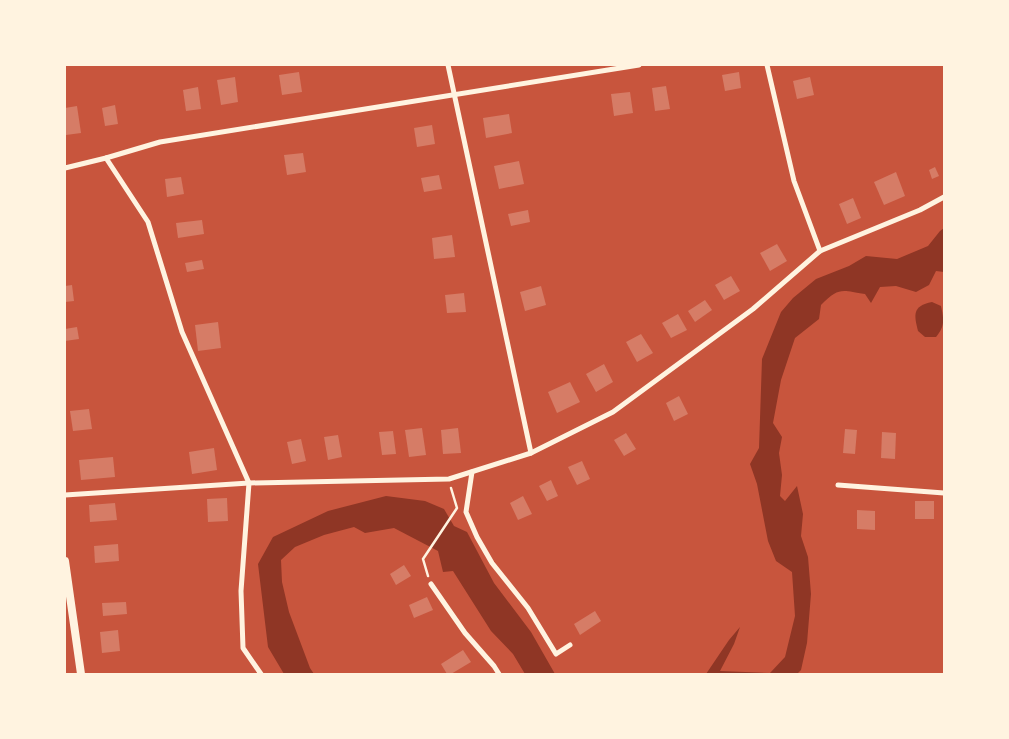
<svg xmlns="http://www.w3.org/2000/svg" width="1009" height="739" font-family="'Alegreya Sans',sans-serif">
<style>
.water{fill:#8f3625}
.building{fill:#d67c66}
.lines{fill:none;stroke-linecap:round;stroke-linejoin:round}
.path{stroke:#fff3e0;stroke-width:2.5}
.minor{stroke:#fff3e0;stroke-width:5}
.tertiary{stroke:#fff3e0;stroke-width:8}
</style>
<rect width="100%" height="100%" fill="#c8553d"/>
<!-- water -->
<g class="water">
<path d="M944,228V272L936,271L929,285L916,292L896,286L880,287L871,303L865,294C841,290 839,287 821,305L819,319L795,338L781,380L773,423L782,437L779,453L782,475L780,496L785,501L797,486L803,514L801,536L808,557L811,594L807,643L801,670L797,674H706L729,640L740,627L734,644L720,671L770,673L785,657L795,616L792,572L776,561L768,541L757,484L750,464L759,448L762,359L781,312L793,298L816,279L849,266L866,256L897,259L928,246L940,231Z"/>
<path d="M932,302L941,306C944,320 945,326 936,337H925L918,331C914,315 912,306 932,302Z"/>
<path d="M386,496L425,501L444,509L454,526L467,532L494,583L531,632L555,674H525L513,654L491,631L453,571L443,572L438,551L394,528L365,533L354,527L324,535L295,547L281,560L282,582L289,612L310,668L314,674H284L268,647L258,564L273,537L328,511Z"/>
</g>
<!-- building -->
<g class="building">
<path d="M299,72L302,92L282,95L279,75Z"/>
<path d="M739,72L741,88L725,91L722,75Z"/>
<path d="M235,77L238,102L221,105L217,80Z"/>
<path d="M810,77L814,95L797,99L793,81Z"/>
<path d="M666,86L670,109L655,111L652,88Z"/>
<path d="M198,87L201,109L186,111L183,90Z"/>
<path d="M630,92L633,113L614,116L611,94Z"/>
<path d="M115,105L118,124L105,126L102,108Z"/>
<path d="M77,106L81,133L66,135L65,108Z"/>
<path d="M509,114L512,133L486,138L483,118Z"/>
<path d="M432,125L435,144L417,147L414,128Z"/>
<path d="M303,153L306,172L287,175L284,155Z"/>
<path d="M519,161L524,184L499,189L494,166Z"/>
<path d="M935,167L939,176L932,179L929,170Z"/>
<path d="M896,172L905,196L884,205L874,182Z"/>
<path d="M439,175L442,189L424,192L421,178Z"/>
<path d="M181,177L184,194L167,197L165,179Z"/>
<path d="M853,198L861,218L847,224L839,204Z"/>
<path d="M528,210L530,222L511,226L508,214Z"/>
<path d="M202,220L204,234L178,238L176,223Z"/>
<path d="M452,235L455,257L434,259L432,238Z"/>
<path d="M777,244L787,261L770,271L760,253Z"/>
<path d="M202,260L204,269L187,272L185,263Z"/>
<path d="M731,276L740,291L724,300L715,285Z"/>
<path d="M72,285L74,301L65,302V286Z"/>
<path d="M541,286L546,305L525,311L520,292Z"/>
<path d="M464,293L466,312L447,313L445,295Z"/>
<path d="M705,300L712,310L695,322L688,311Z"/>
<path d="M678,314L687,330L671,338L662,323Z"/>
<path d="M218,322L221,348L198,351L195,325Z"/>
<path d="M77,327L79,339L65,341V329Z"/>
<path d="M641,334L653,353L637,362L626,342Z"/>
<path d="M604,364L613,382L596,392L586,374Z"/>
<path d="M570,382L580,402L557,413L548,392Z"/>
<path d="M679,396L688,414L674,421L666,403Z"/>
<path d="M89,409L92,429L73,431L70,411Z"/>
<path d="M422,428L426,455L409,457L405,430Z"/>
<path d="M458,428L461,453L443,454L441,430Z"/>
<path d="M845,429L857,430L855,454L843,453Z"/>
<path d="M393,431L396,454L382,455L379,432Z"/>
<path d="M882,432L896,433L895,459L881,458Z"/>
<path d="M626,433L636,449L624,456L614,440Z"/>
<path d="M338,435L342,457L328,460L324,437Z"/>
<path d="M301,439L306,461L292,464L287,442Z"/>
<path d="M214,448L217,470L192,474L189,452Z"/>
<path d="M113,457L115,477L81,480L79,460Z"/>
<path d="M582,461L590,479L577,485L568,467Z"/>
<path d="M551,480L558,496L547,501L539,486Z"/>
<path d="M523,496L532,514L518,520L510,503Z"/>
<path d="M227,498L228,521L208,522L207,499Z"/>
<rect x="915" y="501" width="19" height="18"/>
<path d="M115,503L117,520L90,522L89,505Z"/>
<path d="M857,510L875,511V530L857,529Z"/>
<path d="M118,544L119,561L95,563L94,546Z"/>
<path d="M404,565L411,576L396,585L390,574Z"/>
<path d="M427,597L433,610L414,618L409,605Z"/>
<path d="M126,602L127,614L103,616L102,603Z"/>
<path d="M595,611L601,621L580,635L574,624Z"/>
<path d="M118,630L120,651L102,653L100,632Z"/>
<path d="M463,650L471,662L451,674H447L441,664Z"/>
</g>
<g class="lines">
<!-- path -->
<path class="path" d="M428,576L423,559L457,508L451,488"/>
<!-- minor -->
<g class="minor">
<path d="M448,65L531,453"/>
<path d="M767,65L794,181L820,251"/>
<path d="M106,158L148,222L182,332L249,483L241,591L243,648L261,674"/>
<path d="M65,168L106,158L160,142L639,65"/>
<path d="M472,472L466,512L477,537L492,563L528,608L556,654L570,645"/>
<path d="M838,485L944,493"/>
<path d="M65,495L249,483L449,479L531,453L613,412L753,309L820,251L920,210L944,197"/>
<path d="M431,584L465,633L494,666L499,674"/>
</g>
<!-- tertiary -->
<path class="tertiary" d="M65,561L81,674"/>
</g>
<!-- border -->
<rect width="1009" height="739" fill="none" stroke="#fff3e0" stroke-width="132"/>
</svg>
